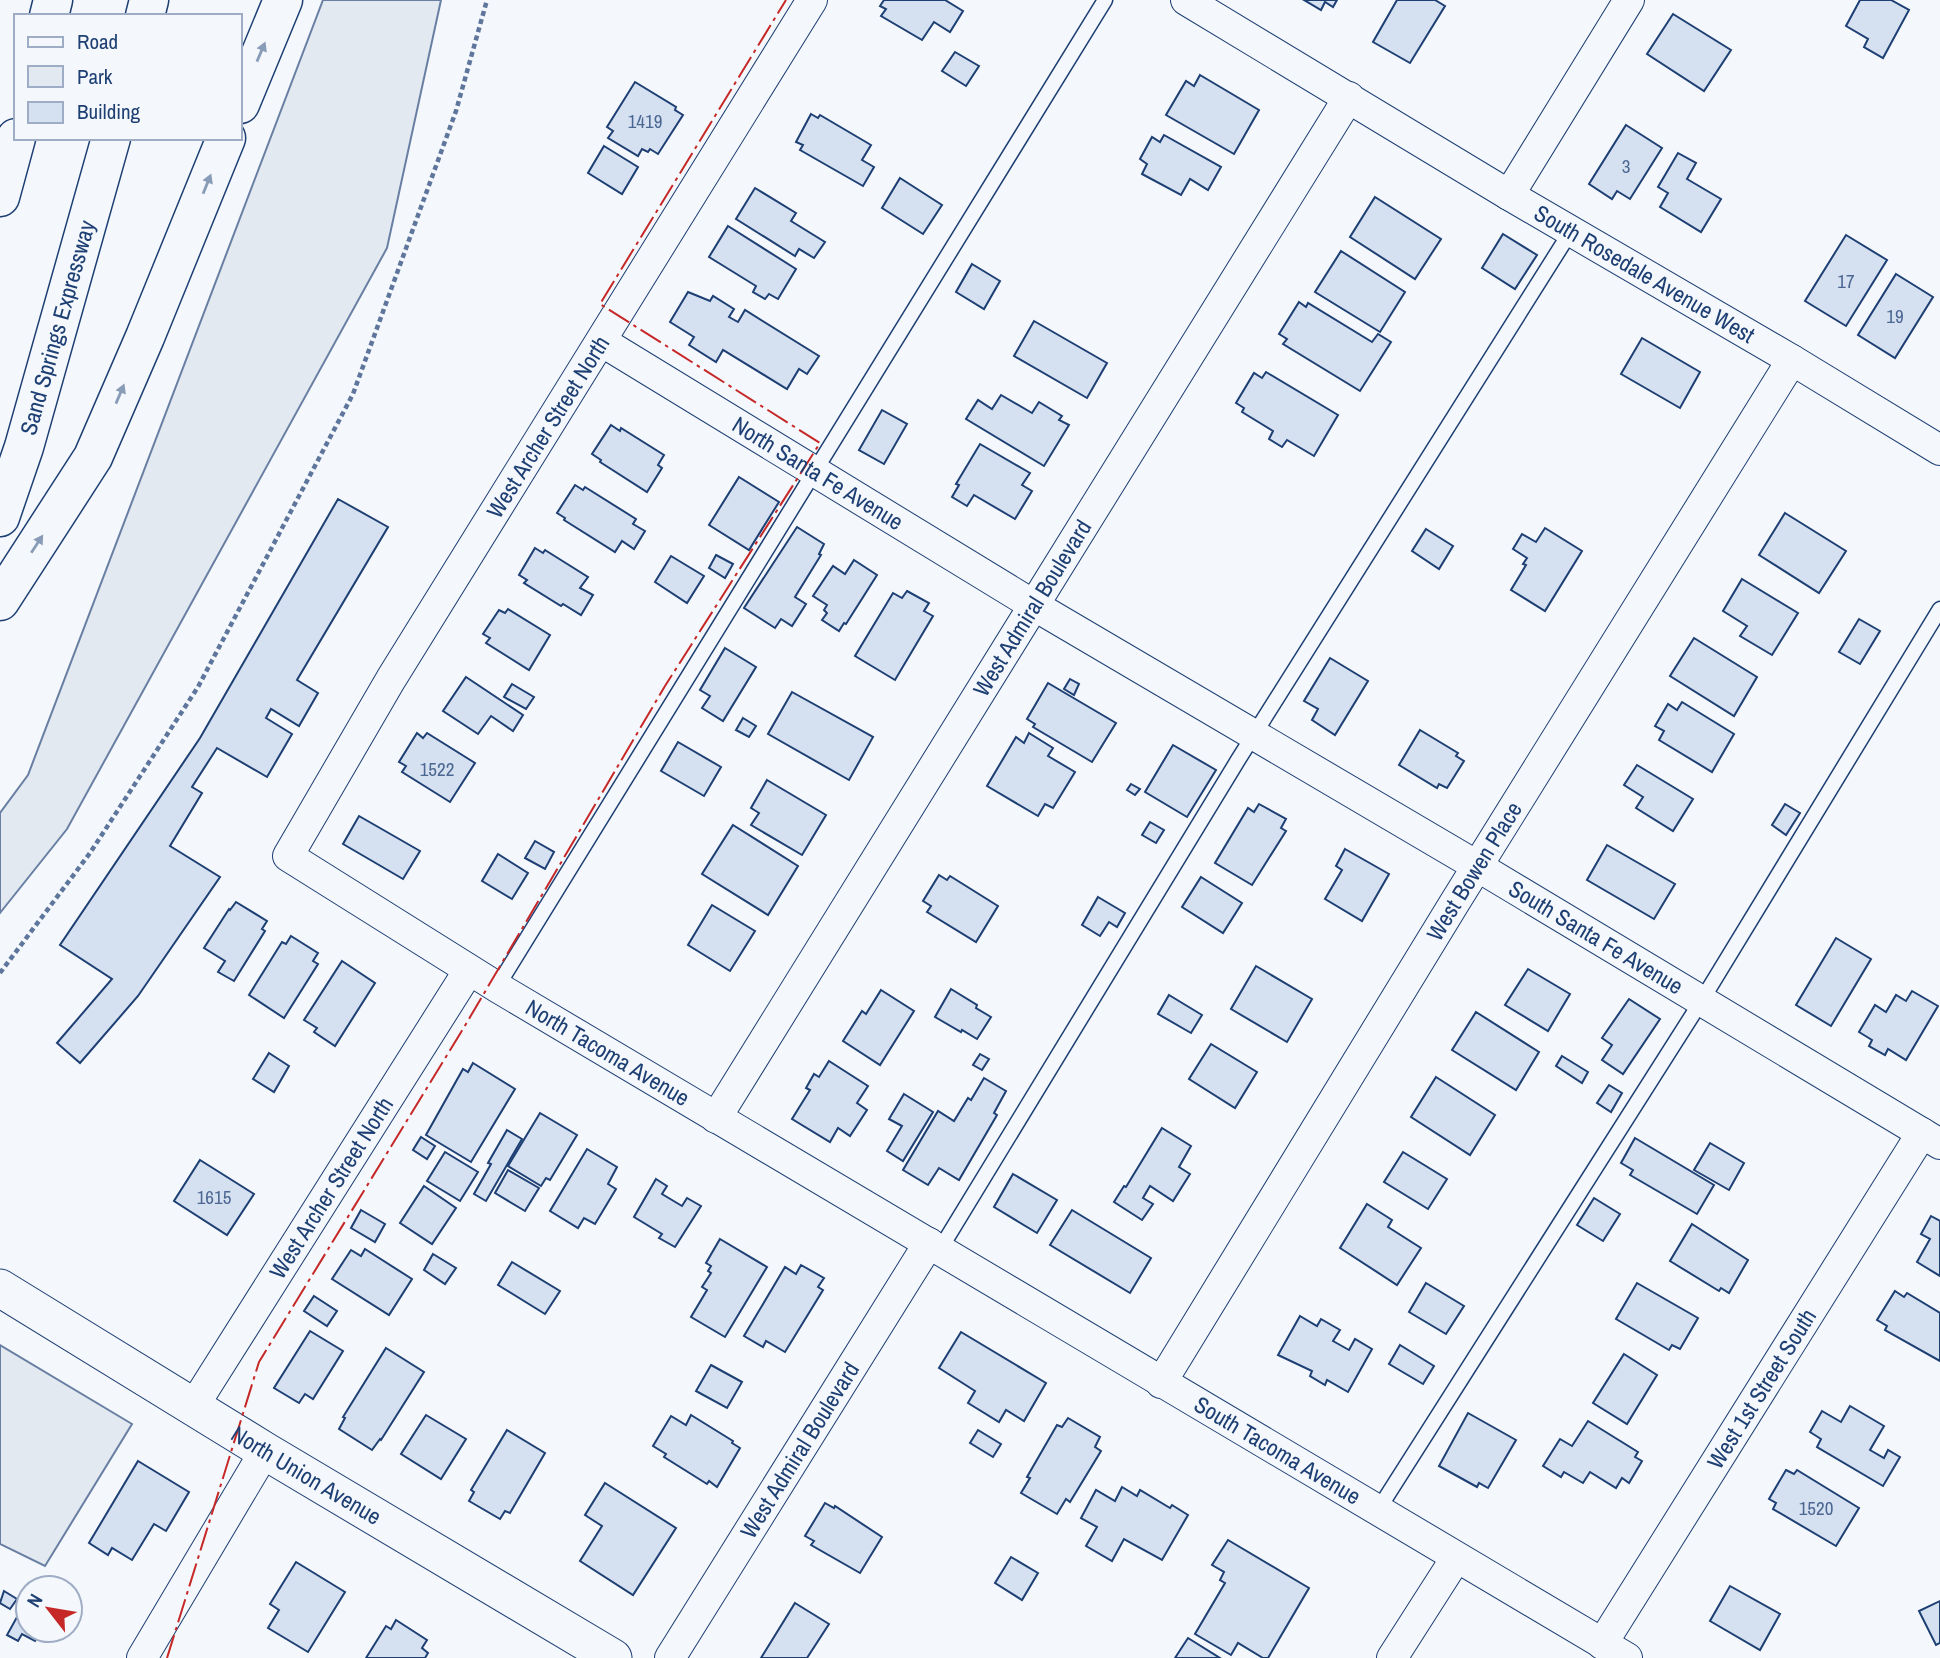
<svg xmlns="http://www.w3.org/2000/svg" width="1940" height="1658" font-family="'Archivo Narrow',sans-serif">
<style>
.green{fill:#e3e9f0;stroke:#687fa3;stroke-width:2}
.building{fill:#d5e0f0;stroke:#1d3f73;stroke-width:2}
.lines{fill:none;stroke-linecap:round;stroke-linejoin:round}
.service-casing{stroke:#1d3f73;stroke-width:17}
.minor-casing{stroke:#1d3f73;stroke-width:32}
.tertiary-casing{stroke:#1d3f73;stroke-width:39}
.motorway-casing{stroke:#1d3f73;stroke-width:41}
.path{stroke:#5e769c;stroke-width:4.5;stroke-dasharray:5 3.5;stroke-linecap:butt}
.service{stroke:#f4f7fb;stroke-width:14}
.minor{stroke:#f4f7fb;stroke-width:30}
.tertiary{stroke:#f4f7fb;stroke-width:37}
.motorway{stroke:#f4f7fb;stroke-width:38}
.power{stroke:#c62828;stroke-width:2;stroke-dasharray:24 5 3.5 5;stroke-linecap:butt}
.oneway{fill:#889bb7}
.labels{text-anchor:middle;stroke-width:5;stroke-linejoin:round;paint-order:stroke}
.number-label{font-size:19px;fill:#4b6792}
.street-label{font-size:23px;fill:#1d3f73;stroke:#f4f7fb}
</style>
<rect width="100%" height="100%" fill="#f4f7fb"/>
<!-- green -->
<g class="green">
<path d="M323,0H441L387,248L67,829L0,913V813L28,775Z"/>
<path d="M0,1345L132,1424L45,1566L0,1544Z"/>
</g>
<!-- building -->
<g class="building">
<path d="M884,0H945L963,11L950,32L934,22L922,40L881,16L886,9L880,6Z"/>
<path d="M1304,0H1337L1333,7L1325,2L1321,10Z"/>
<path d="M1397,0H1435L1445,6L1410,63L1373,42Z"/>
<path d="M1860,0H1891L1909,10L1883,58L1864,47L1868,39L1846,26Z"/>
<path d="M1673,14L1731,50L1704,91L1647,54Z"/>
<path d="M955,52L979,66L966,86L942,71Z"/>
<path d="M1200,75L1259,110L1234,154L1166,115L1186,81L1194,86Z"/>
<path d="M635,82L676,107L675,110L683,115L658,154L650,149L648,152L642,149L638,156L608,138L613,131L607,127Z"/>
<path d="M811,114L818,118L820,115L871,145L862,160L874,167L863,186L800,150L803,145L796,142Z"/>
<path d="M1626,125L1662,148L1630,199L1617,191L1612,199L1589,184Z"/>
<path d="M1164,135L1221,167L1208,190L1190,179L1181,195L1142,174L1147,164L1140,159L1152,137L1160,142Z"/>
<path d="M604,146L638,167L622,194L588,173Z"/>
<path d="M1678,153L1696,163L1687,179L1721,199L1701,232L1660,207L1668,193L1658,187Z"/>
<path d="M900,178L942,205L923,234L882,208Z"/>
<path d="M755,188L796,213L791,221L825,242L814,258L799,249L795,256L736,219Z"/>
<path d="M1375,197L1441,239L1415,279L1350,237Z"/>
<path d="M728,226L796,269L778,299L769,294L765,299L753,292L756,286L709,257Z"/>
<path d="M1503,234L1537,255L1515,289L1482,268Z"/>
<path d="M1846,235L1887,260L1846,326L1805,301Z"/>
<path d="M1341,251L1405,292L1380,332L1315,292Z"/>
<path d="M972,264L1000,281L984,309L956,292Z"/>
<path d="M1896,274L1933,297L1895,358L1858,335Z"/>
<path d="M688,292L710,301L713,296L734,309L729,317L738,322L745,310L819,356L807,374L799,369L787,389L723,350L716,362L689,345L694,337L670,322Z"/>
<path d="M1299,302L1306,307L1308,303L1372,342L1378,334L1391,342L1360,391L1283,344L1287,339L1279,334Z"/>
<path d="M1034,321L1107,363L1087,398L1014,356Z"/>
<path d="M1642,338L1700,372L1680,408L1621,374Z"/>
<path d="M1266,372L1338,415L1314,456L1287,440L1282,447L1269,439L1273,431L1242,412L1244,408L1236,403L1254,373L1262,378Z"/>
<path d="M1001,395L1032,413L1039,402L1062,416L1059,420L1069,425L1044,466L966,419L978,400L992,409Z"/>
<path d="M882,410L907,424L884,464L859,450Z"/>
<path d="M611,425L620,431L621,428L664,455L658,465L662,468L647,492L600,462L601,460L592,454Z"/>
<path d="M980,444L1030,473L1022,485L1032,491L1015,519L974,495L967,506L952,497L959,485L956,484Z"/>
<path d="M739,477L779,502L749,550L709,525Z"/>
<path d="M575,485L583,490L585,487L636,519L633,524L645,531L634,549L622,541L615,552L564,520L565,518L557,513Z"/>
<path d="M338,499L388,527L297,680L318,693L299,726L271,709L266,718L292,734L267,777L217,748L192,787L202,793L170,846L220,877L138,996L80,1063L57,1043L112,979L60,945L200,738Z"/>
<path d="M1785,513L1846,551L1819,593L1759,555Z"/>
<path d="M797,527L824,544L819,554L821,555L795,597L806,604L792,626L781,619L775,628L744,608Z"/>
<path d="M1545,528L1582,551L1545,611L1511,590L1526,565L1523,564L1527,558L1513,549L1522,534L1536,542Z"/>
<path d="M1426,529L1453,546L1439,569L1412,551Z"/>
<path d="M535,548L543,553L545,550L588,577L580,588L593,595L581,615L563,604L561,606L524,583L527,580L519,575Z"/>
<path d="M716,555L733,564L725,578L709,568Z"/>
<path d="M671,556L704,576L687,603L655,582Z"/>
<path d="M854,560L877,575L846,624L844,623L839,631L822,620L827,613L824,610L827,605L813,596L833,566L845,574Z"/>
<path d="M1742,579L1798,613L1772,655L1740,636L1747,626L1723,611Z"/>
<path d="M907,591L929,603L924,611L933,616L895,680L855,656L893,593L902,598Z"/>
<path d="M508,609L550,635L529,670L486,643L490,638L483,634L499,610L505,613Z"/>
<path d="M1859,619L1880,631L1860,664L1839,652Z"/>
<path d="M1694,638L1757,677L1734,716L1670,676Z"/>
<path d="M725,648L756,667L723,721L702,708L710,696L700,690Z"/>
<path d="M1330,658L1368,681L1335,735L1312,720L1318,709L1304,701Z"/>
<path d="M466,677L523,715L513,731L491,716L478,734L443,711Z"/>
<path d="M1070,679L1079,684L1074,695L1064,689Z"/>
<path d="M1048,683L1116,723L1092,762L1033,727L1035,724L1027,719Z"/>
<path d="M512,684L534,697L526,709L504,697Z"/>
<path d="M792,692L873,737L849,780L768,734Z"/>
<path d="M1682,702L1734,734L1712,772L1659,740L1664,731L1655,726L1668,704L1677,710Z"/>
<path d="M743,718L756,726L749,737L736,730Z"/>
<path d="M1420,730L1458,753L1456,756L1464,761L1447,788L1439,784L1437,788L1399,765Z"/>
<path d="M417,733L423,738L427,733L475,763L450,802L402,772L406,766L399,762Z"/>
<path d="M1029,733L1053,748L1048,756L1075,772L1053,808L1045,804L1038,816L987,786L1016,737L1024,743Z"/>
<path d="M678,742L721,767L704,796L661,771Z"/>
<path d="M1173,745L1216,770L1187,817L1145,792Z"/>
<path d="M1637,765L1693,799L1673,831L1636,808L1643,797L1624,785Z"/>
<path d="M767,780L826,815L802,855L751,825L759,813L751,808Z"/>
<path d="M1131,784L1140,789L1135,795L1127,790Z"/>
<path d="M1259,804L1286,819L1281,828L1286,831L1252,885L1215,863L1248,808L1254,812Z"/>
<path d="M1785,804L1800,813L1786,835L1772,825Z"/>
<path d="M359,816L420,851L403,879L343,844Z"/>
<path d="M1150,822L1164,830L1156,843L1142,835Z"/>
<path d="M733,825L798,866L768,915L702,874Z"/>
<path d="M535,841L554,852L545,869L525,858Z"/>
<path d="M1607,845L1675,884L1654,919L1587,880Z"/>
<path d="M1345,849L1389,874L1362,921L1325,899L1342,870L1336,866Z"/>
<path d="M498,854L528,873L512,899L482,881Z"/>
<path d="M939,875L947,880L950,876L998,906L976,942L927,912L931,906L923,901Z"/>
<path d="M1201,877L1242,903L1223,933L1182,907Z"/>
<path d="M1098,897L1125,913L1117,927L1109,922L1100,936L1082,925Z"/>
<path d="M236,902L267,921L262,929L265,931L234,981L218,972L225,961L204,948L229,909L230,910Z"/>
<path d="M712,905L755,931L730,971L688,945Z"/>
<path d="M291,936L318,953L313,961L318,964L284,1018L249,995L282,942L286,944Z"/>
<path d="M1836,938L1871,959L1831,1026L1796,1005Z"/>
<path d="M342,961L375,983L335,1046L314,1032L317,1028L304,1020Z"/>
<path d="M1256,966L1312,999L1287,1042L1231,1009Z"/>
<path d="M1528,969L1570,994L1548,1031L1505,1005Z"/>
<path d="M951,989L977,1005L976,1008L991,1017L977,1039L962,1030L961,1032L935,1017Z"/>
<path d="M881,990L914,1011L880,1065L843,1041L862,1011L866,1014Z"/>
<path d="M1912,991L1938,1006L1906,1060L1888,1049L1885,1055L1869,1046L1872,1040L1859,1032L1875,1005L1886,1012L1896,995L1906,1001Z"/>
<path d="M1169,995L1202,1015L1191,1033L1158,1014Z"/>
<path d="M1629,999L1660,1019L1623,1074L1602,1060L1612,1045L1602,1038Z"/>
<path d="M1476,1012L1539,1052L1516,1090L1452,1050Z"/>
<path d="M1211,1044L1257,1072L1235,1108L1189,1079Z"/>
<path d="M269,1053L289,1066L274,1092L253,1079Z"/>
<path d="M980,1054L989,1059L982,1070L973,1065Z"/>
<path d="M1562,1056L1588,1072L1582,1083L1556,1066Z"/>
<path d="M829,1061L868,1086L857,1103L867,1110L850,1136L838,1128L830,1142L792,1119L810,1090L806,1088L814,1074L819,1077Z"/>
<path d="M473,1063L515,1089L471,1162L426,1135L463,1069L468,1072Z"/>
<path d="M1436,1077L1495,1115L1470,1155L1411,1117Z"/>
<path d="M984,1078L1006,1091L994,1113L997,1115L959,1180L939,1168L928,1185L903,1170L938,1111L954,1121L968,1098L971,1100Z"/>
<path d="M1609,1085L1622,1093L1611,1112L1597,1103Z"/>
<path d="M904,1094L933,1112L903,1161L887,1151L902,1126L889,1119Z"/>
<path d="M540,1113L577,1135L550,1180L546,1178L541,1186L508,1166Z"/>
<path d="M1162,1128L1191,1146L1179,1167L1190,1174L1173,1201L1150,1186L1143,1198L1153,1204L1142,1220L1114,1202L1124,1186L1126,1187Z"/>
<path d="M507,1130L522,1139L486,1201L474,1194L491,1164L488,1163Z"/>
<path d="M421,1137L435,1146L427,1159L413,1150Z"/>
<path d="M1635,1138L1714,1185L1697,1214L1630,1175L1633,1170L1621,1163Z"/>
<path d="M1710,1143L1744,1163L1729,1190L1694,1170Z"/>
<path d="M587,1149L617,1167L608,1184L616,1189L595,1224L584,1218L578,1228L550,1211Z"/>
<path d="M445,1152L478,1172L460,1201L427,1181Z"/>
<path d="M1403,1152L1447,1179L1428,1209L1384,1182Z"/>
<path d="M200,1160L254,1194L227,1235L174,1201Z"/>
<path d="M508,1170L539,1188L525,1211L495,1193Z"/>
<path d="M1013,1174L1057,1200L1037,1233L994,1207Z"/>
<path d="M656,1179L667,1186L662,1194L682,1206L687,1198L701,1206L675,1247L659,1238L662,1234L634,1217Z"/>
<path d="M424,1186L456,1208L432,1244L400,1223Z"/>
<path d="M1594,1198L1620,1214L1603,1241L1577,1225Z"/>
<path d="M1367,1204L1392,1220L1388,1227L1421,1248L1397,1285L1340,1248Z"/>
<path d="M361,1210L385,1224L375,1242L351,1228Z"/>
<path d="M1072,1210L1151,1258L1130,1293L1050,1245Z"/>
<path d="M1931,1216L1940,1221V1276L1917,1262L1930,1239L1921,1234Z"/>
<path d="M1692,1224L1748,1260L1729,1293L1721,1288L1719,1291L1670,1261Z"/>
<path d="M720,1239L767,1267L725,1337L691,1317L707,1290L702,1287L711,1273L708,1271L711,1266L706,1263Z"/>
<path d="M365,1249L412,1279L389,1315L332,1279L351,1250L361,1256Z"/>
<path d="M433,1254L456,1268L445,1284L424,1270Z"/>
<path d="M512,1262L560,1291L545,1314L498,1285Z"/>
<path d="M801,1265L824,1278L818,1287L823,1290L785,1352L766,1341L763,1347L744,1336L785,1267L796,1274Z"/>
<path d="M1426,1283L1464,1306L1446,1334L1409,1312Z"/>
<path d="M1637,1283L1698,1318L1680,1349L1672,1345L1669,1350L1616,1319Z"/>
<path d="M1895,1291L1904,1297L1907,1293L1940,1313V1361L1885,1330L1887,1326L1877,1320Z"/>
<path d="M314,1296L337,1311L327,1326L304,1311Z"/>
<path d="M1300,1316L1317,1326L1321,1319L1340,1330L1333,1341L1349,1350L1355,1339L1372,1349L1348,1392L1327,1380L1325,1385L1310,1376L1312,1371L1278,1355Z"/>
<path d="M310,1331L343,1351L313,1399L305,1394L299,1403L274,1388Z"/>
<path d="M961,1332L1046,1383L1024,1421L1006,1410L999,1422L968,1403L975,1391L939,1368Z"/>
<path d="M1400,1345L1434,1366L1423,1384L1389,1364Z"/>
<path d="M386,1348L424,1372L381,1440L380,1439L372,1450L339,1429L345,1418L343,1417Z"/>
<path d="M1624,1354L1657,1375L1627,1424L1593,1403Z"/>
<path d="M711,1365L742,1382L727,1408L696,1391Z"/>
<path d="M1850,1406L1884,1426L1870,1450L1884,1458L1888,1450L1900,1457L1883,1486L1817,1447L1821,1439L1810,1432L1822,1411L1841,1422Z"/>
<path d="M1468,1413L1516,1440L1488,1488L1479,1483L1477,1487L1439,1466Z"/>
<path d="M426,1415L466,1439L441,1479L401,1454Z"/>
<path d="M691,1415L733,1441L732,1443L740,1448L717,1487L709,1481L707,1484L664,1457L666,1454L653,1446L671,1416L686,1425Z"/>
<path d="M1068,1418L1100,1437L1095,1447L1101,1451L1070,1502L1066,1499L1057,1514L1021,1493L1030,1478L1027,1477L1057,1425L1062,1427Z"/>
<path d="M1588,1421L1638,1452L1635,1457L1642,1461L1629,1483L1622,1478L1616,1488L1590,1472L1583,1483L1564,1472L1561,1477L1543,1466L1560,1439L1572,1446Z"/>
<path d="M507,1430L545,1453L510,1513L505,1511L500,1519L469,1501L474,1492L471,1490Z"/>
<path d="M978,1430L1001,1444L993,1457L970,1443Z"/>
<path d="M138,1461L189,1492L166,1531L154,1524L132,1560L112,1548L108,1555L89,1543Z"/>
<path d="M1786,1470L1794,1474L1797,1470L1859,1508L1836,1546L1773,1509L1776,1503L1769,1499Z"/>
<path d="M605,1483L676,1528L633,1595L580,1561L602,1526L585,1515Z"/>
<path d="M1122,1487L1137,1496L1140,1490L1170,1508L1172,1505L1188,1515L1162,1560L1124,1539L1112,1561L1086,1546L1097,1527L1081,1518L1096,1490L1115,1501Z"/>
<path d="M825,1503L834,1508L835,1506L882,1537L860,1573L811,1545L814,1541L805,1536Z"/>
<path d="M1228,1540L1309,1588L1268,1658H1263L1238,1643L1231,1655L1195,1634L1225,1583L1220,1580L1224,1572L1212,1565Z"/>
<path d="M1011,1557L1038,1573L1022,1600L995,1583Z"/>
<path d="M296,1562L345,1592L308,1652L268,1628L279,1610L270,1604Z"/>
<path d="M1730,1586L1780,1614L1760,1650L1710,1621Z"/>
<path d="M4,1591L17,1599L10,1609L0,1603Z"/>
<path d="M1940,1601V1643L1936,1645L1919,1611Z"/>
<path d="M795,1603L829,1624L807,1658H761Z"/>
<path d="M17,1617L28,1623V1630L41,1631L35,1641L22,1634L18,1641L7,1635Z"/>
<path d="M396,1620L427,1640L422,1648L428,1653L425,1658H366L386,1626L391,1629Z"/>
<path d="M1188,1638L1220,1658H1175Z"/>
</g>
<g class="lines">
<defs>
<g id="service">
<path d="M497,987L1105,0"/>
<path d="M939,1251L1238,760L1571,231"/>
<path d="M1378,1510L1702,1000L1940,609"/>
</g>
<g id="minor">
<path id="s1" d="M812,0L391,679L288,856L497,987L1627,1658"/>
<path id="s2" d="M1186,0L1509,195L1792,360L1940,450"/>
<path d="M1509,195L1629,0"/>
<path id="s3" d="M601,341L1035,606L1477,866L1940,1144"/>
<path id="s4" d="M716,1118L1349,97"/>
<path id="s5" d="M1161,1383L1455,902L1792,360"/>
<path id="s6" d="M193,1407L469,970"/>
<path id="s7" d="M1602,1644L1922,1133"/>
<path d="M142,1658L265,1451"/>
<path id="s8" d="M670,1658L929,1243"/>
<path d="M1392,1658L1456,1558"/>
</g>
<g id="tertiary">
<path id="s9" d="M0,1288L265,1451L613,1658"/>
</g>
<g id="motorway">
<path d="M49,16L53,0"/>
<path d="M145,16L149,0"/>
<path d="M240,104L283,0"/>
<path d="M0,197L16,138"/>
<path id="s10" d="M0,517L24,447L111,138"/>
<path d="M0,601L93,457L145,337L226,138"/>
</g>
</defs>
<!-- service casing -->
<use href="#service" class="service-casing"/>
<!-- minor casing -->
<use href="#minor" class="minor-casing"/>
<!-- tertiary casing -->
<use href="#tertiary" class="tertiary-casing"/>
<!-- motorway casing -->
<use href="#motorway" class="motorway-casing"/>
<!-- path -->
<path class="path" d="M0,973L90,853L198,687L353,394L456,111L487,0"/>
<!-- service -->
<use href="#service" class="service"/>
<!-- minor -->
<use href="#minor" class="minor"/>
<!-- tertiary -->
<use href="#tertiary" class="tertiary"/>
<!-- motorway -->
<use href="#motorway" class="motorway"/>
<!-- power -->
<path class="power" d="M167,1658L259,1362L463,1029L665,686L820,443L600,304L786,0"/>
</g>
<!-- one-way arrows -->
<defs><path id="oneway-solid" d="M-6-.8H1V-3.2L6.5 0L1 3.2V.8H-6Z" transform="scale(1.75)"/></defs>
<g class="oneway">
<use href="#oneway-solid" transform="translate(261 52) rotate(-67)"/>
<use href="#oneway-solid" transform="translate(207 184) rotate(-68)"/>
<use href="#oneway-solid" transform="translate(120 394) rotate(-67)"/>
<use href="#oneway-solid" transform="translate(37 544) rotate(-57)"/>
</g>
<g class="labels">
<!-- number labels -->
<g class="number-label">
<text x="645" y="128">1419</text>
<text x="1626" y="173">3</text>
<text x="1846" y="288">17</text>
<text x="1895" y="323">19</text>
<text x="437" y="776">1522</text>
<text x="214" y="1204">1615</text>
<text x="1816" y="1515">1520</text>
</g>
<!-- street labels -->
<g class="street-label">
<text dy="8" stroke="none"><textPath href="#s2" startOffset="534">South Rosedale Avenue West</textPath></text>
<text dy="8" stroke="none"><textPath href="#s10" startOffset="198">Sand Springs Expressway</textPath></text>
<text transform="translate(548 427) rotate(-58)" y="8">West Archer Street North</text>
<text dy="8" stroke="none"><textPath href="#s3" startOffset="254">North Santa Fe Avenue</textPath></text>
<text dy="8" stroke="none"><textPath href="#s4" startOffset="600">West Admiral Boulevard</textPath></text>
<text dy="8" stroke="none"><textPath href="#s5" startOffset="600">West Bowen Place</textPath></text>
<text dy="8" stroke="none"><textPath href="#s3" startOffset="1160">South Santa Fe Avenue</textPath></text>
<text dy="8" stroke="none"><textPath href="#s1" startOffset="1379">North Tacoma Avenue</textPath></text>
<text dy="8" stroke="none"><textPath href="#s6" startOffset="259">West Archer Street North</textPath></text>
<text dy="8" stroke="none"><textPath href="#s7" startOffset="301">West 1st Street South</textPath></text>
<text dy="8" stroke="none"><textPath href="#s8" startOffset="245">West Admiral Boulevard</textPath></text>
<text dy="8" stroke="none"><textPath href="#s1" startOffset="2158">South Tacoma Avenue</textPath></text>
<text dy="8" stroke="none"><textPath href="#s9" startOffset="359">North Union Avenue</textPath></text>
</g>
</g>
<!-- legend -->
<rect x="14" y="14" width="228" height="126" fill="#f4f7fb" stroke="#9eadc5" stroke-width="2"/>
<rect x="28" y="37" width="35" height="10" fill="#f4f7fb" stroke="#9eadc5" stroke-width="2"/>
<text x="77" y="49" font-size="21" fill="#1d3f73">Road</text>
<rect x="28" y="66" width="35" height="21" fill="#e3e9f0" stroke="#9eadc5" stroke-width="2"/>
<text x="77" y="84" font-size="21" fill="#1d3f73">Park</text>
<rect x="28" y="102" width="35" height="21" fill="#d5e0f0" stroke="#9eadc5" stroke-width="2"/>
<text x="77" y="119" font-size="21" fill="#1d3f73">Building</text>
<!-- north arrow -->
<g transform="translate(49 1609) rotate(301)"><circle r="33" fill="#f4f7fb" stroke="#9eadc5" stroke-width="2"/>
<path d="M0-5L12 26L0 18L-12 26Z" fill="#c62828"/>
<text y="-10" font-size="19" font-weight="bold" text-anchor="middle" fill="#1d3f73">N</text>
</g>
</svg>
